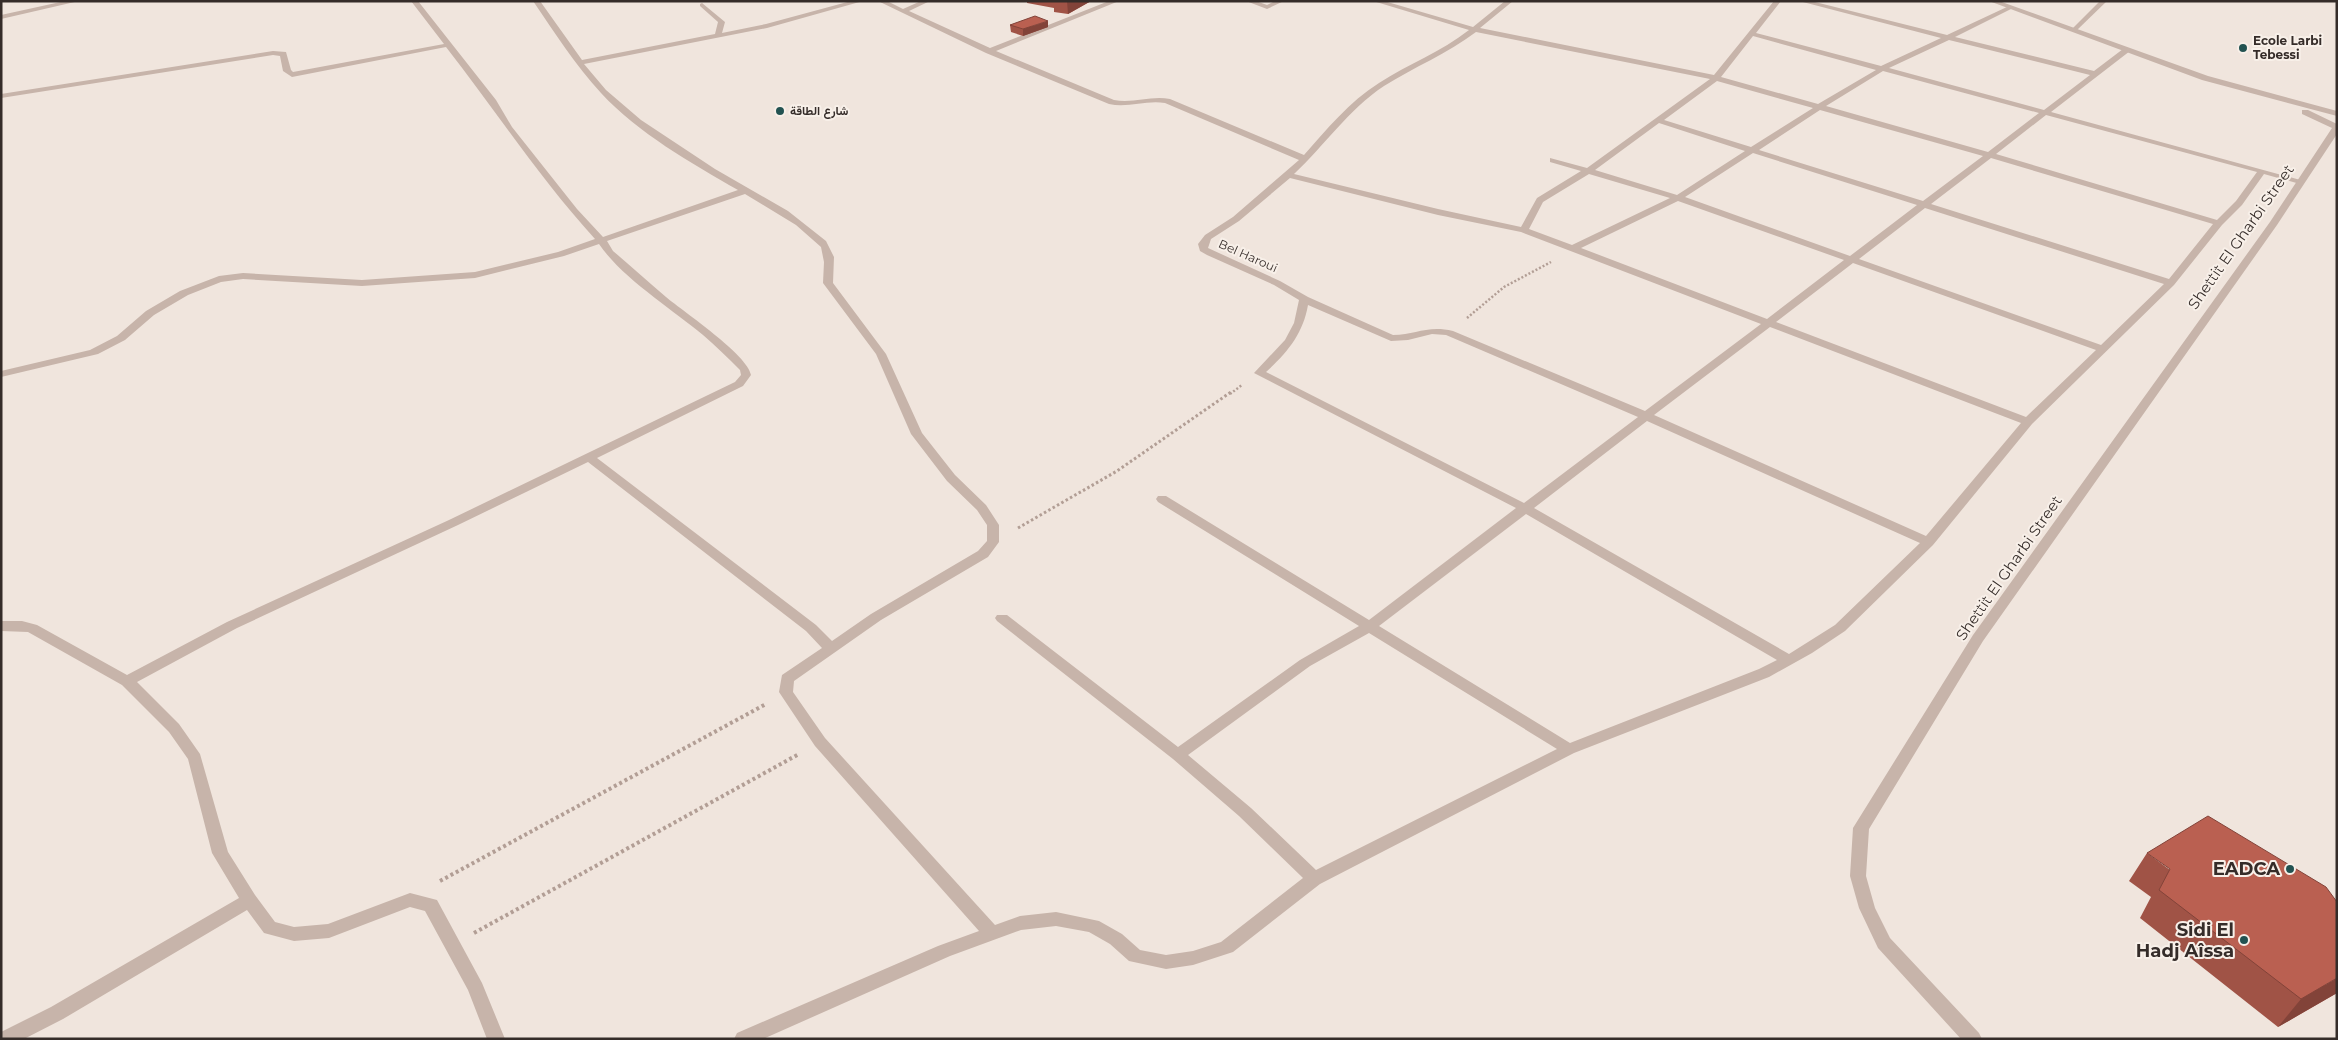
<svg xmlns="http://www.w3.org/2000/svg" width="2338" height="1040" font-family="Montserrat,Vazirmatn,sans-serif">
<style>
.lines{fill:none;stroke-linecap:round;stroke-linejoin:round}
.path-far2{stroke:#b29e95;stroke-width:2.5;stroke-dasharray:2 2;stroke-linecap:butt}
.path-far1{stroke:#b29e95;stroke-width:3;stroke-dasharray:2.5 2.5;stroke-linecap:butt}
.path{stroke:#b29e95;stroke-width:4;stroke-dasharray:3 3;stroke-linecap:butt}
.service{fill:#c7b4aa;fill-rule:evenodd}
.minor{fill:#c7b4aa;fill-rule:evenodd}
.tertiary{fill:#c7b4aa;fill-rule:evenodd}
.wall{fill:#a05346}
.shaded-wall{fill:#824339}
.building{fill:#ba6051;stroke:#824339}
.poi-dot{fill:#225251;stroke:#f8f0e9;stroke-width:2}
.labels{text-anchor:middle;stroke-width:4;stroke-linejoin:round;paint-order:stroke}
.far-poi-label{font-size:12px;font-weight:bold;fill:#352c29;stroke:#f8f0e9;text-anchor:start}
.far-street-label{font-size:12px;fill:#352c29;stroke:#f8f0e9}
.street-label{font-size:15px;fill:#352c29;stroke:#f8f0e9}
.near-poi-label{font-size:18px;font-weight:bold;fill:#352c29;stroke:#f8f0e9;text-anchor:end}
</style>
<rect width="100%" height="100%" fill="#f0e5dd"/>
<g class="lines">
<!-- path-far2 -->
<g class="path-far2">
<path d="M1467,318L1504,287L1551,262"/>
<path d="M1230,394L1242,385"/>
</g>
<!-- path-far1 -->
<path class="path-far1" d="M1018,528L1117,471L1231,392"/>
<!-- path -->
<g class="path">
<path d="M440,881L766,704"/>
<path d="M474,933L799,754"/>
</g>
<!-- service -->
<path class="service" d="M2100,1H2107L2076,31H2072V29Z"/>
<!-- minor -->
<g class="minor">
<path d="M65,1H79L1,19V15Z"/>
<path d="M411,1H418L496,100L512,127L577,209L603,237L738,190C691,163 638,133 601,93C575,65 555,33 533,1H540L582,60L715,34L718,22L700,6V4L702,3L725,22L722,33L766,24L851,1H863L767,28L584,64L606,90L641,120L715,169L788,211L826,241L834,257L833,283L886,354L922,433L955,475L986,505L999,525V542L988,557L881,620L794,681L793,692L825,738L995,925L1020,916L1056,912L1099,921L1122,934L1140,950L1166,955L1193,951L1221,942L1303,878L1239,816L1173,759L997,621L995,618L997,615H1007L1178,747L1300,660L1359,626L1158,502L1156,499L1158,496H1166L1369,620L1516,508L1254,373L1285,340L1294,323L1299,300L1274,285L1207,255L1200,251L1198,244L1205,235L1233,217L1299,160L1165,103C1146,100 1128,108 1109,104L986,53L878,1H887L903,9L921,1H930L909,11L990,48L1109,1H1119L996,51L1114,100C1133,104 1151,95 1170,99L1304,155C1327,129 1349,102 1379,83C1408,64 1441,52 1469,30L1373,1H1384L1473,27L1505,1H1513L1480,28L1714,75L1774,1H1781L1756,33L1881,66L1941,38L1799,1H1811L1947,35L2009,6L2011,7V9L1955,37L2094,71L2123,49L2130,51L2051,112L2304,181L2300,184L2264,174L2242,205L2222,225L2174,285L2032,424L1933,545L1845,631L1812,653L1769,677L1574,753L1320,884L1233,952L1193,965L1166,969L1129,961L1110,944L1089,932L1056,926L1021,930L950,956L763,1039H734L737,1033L938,946L979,931L815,746L779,692L782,675L822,648L806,631L588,462L458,525L237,628L137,682L179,724L200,754L228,852L255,895L275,922L294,927L328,924L410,893L437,900L482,983L505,1039H487L468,990L425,911L410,907L329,938L294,941L264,933L247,910L63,1019L24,1039H1V1032L51,1007L239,898L212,853L188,759L169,732L122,685L28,632L1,631V621H22L37,625L127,675L227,622L449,520L735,382L741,375L740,370C728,358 716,346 703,335C672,309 622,278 599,244L564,256L475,278L362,286L243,279L221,282L188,295L154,315L125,340L98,354L1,377V371L90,350L117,336L146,311L180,291L219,276L243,273L362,280L475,272L558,252L595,239C540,179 496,111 446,47L292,77L283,71L280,56L273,55L1,98V94L273,51L286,52L291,70L293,72L444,44ZM1476,32L1710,79L1587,168L1550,158V162L1581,171L1537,198L1521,227L1438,209L1294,174C1325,145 1348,110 1384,86C1414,67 1447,54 1476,32ZM1753,36L1876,70L1818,104L1721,77ZM1949,40L2090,75L2044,110L1889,68ZM1883,71L2039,113L1988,152L1826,106ZM1717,81L1813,108L1751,147L1664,120ZM1820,110L1983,156L1923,201L1759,150ZM2046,115L2257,172L2236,201L2217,220L1996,154ZM1659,123L1745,151L1677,195L1595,170ZM1753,153L1917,205L1850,256L1685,197ZM1991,158L2213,224L2169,279L1931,204ZM1589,174L1670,198L1572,245L1529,229L1543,202ZM1290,178L1438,215L1521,232L1761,324L1645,411L1453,331C1427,325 1416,335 1393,335L1308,297L1280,281L1208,248L1211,239L1239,221ZM745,194L796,225L821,247L824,262L823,283L876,354L911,434L947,481L977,510L987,525V541L978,551L871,614L832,641L816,625L597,458L743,386L751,375C748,355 684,312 666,297C648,282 631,266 613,251L607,241ZM1678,201L1844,260L1767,319L1581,248ZM1925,208L2164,284L2101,345L1859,259ZM1853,263L2096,350L2026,417L1776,322ZM1308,305L1391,341L1408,340L1432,334L1446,335L1638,417L1524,503L1266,372C1287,353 1303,334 1308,305ZM1770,327L2021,423L1926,536L1654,415ZM1647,421L1920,543L1835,625L1789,654L1534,508ZM1526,514L1777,660L1759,669L1570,743L1379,626ZM1369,633L1557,749L1316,870L1251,808L1188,755L1310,666Z"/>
<path d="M1246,1H1256L1267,5L1275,1H1284L1267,9Z"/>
</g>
<!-- tertiary -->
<g class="tertiary">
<path d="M1989,1H1999L2208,76L2337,111V116L2202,80Z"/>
<path d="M2302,110H2308L2337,124V134L2277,225L1983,641L1869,829L1866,876L1875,908L1890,938L1979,1033L1982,1039H1961L1878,948L1859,908L1850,876L1853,828L1973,635L2270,222L2332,128L2302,114Z"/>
</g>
</g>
<!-- wall -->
<g class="wall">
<path d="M1027,1H1091L1068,14L1054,12V8L1027,3Z"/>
<path d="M1010,25L1048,27L1023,36L1011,32Z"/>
<path d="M2147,853L2337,993L2278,1027L2140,918L2151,897L2129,881Z"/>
</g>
<!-- shaded-wall -->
<g class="shaded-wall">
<path d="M1067,1H1091L1068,14Z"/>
<path d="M1048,21V27L1023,36V29Z"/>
<path d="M2337,978V993L2278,1027L2301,999Z"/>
</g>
<!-- building -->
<g class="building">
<path d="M1035,16L1048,21L1023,29L1010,25Z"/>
<path d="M2208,816L2326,887L2337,902V978L2301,999L2159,890L2170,869L2147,853Z"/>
</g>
<!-- markers -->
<g class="poi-dot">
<circle cx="2243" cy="48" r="5"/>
<circle cx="780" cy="111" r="5"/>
<circle cx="2290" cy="869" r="5"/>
<circle cx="2244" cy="940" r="5"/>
</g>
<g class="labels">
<!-- far-poi labels -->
<g class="far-poi-label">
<text x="2253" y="45">Ecole Larbi<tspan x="2253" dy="14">Tebessi</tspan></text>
<text x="790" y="115">شارع الطاقة</text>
</g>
<!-- far-street labels -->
<g class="far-street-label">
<text transform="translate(1248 256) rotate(24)" y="4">Bel Haroui</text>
</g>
<!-- street labels -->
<g class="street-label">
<text transform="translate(2241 237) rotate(-55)" y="5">Shettit El Gharbi Street</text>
<text transform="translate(2009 568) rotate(-55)" y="5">Shettit El Gharbi Street</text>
</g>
<!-- near-poi labels -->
<g class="near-poi-label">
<text x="2280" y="875">EADCA</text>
<text x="2234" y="936">Sidi El<tspan x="2234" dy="21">Hadj Aîssa</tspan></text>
</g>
</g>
<!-- border -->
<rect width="2338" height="1040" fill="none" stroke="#352c29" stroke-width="5"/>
</svg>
